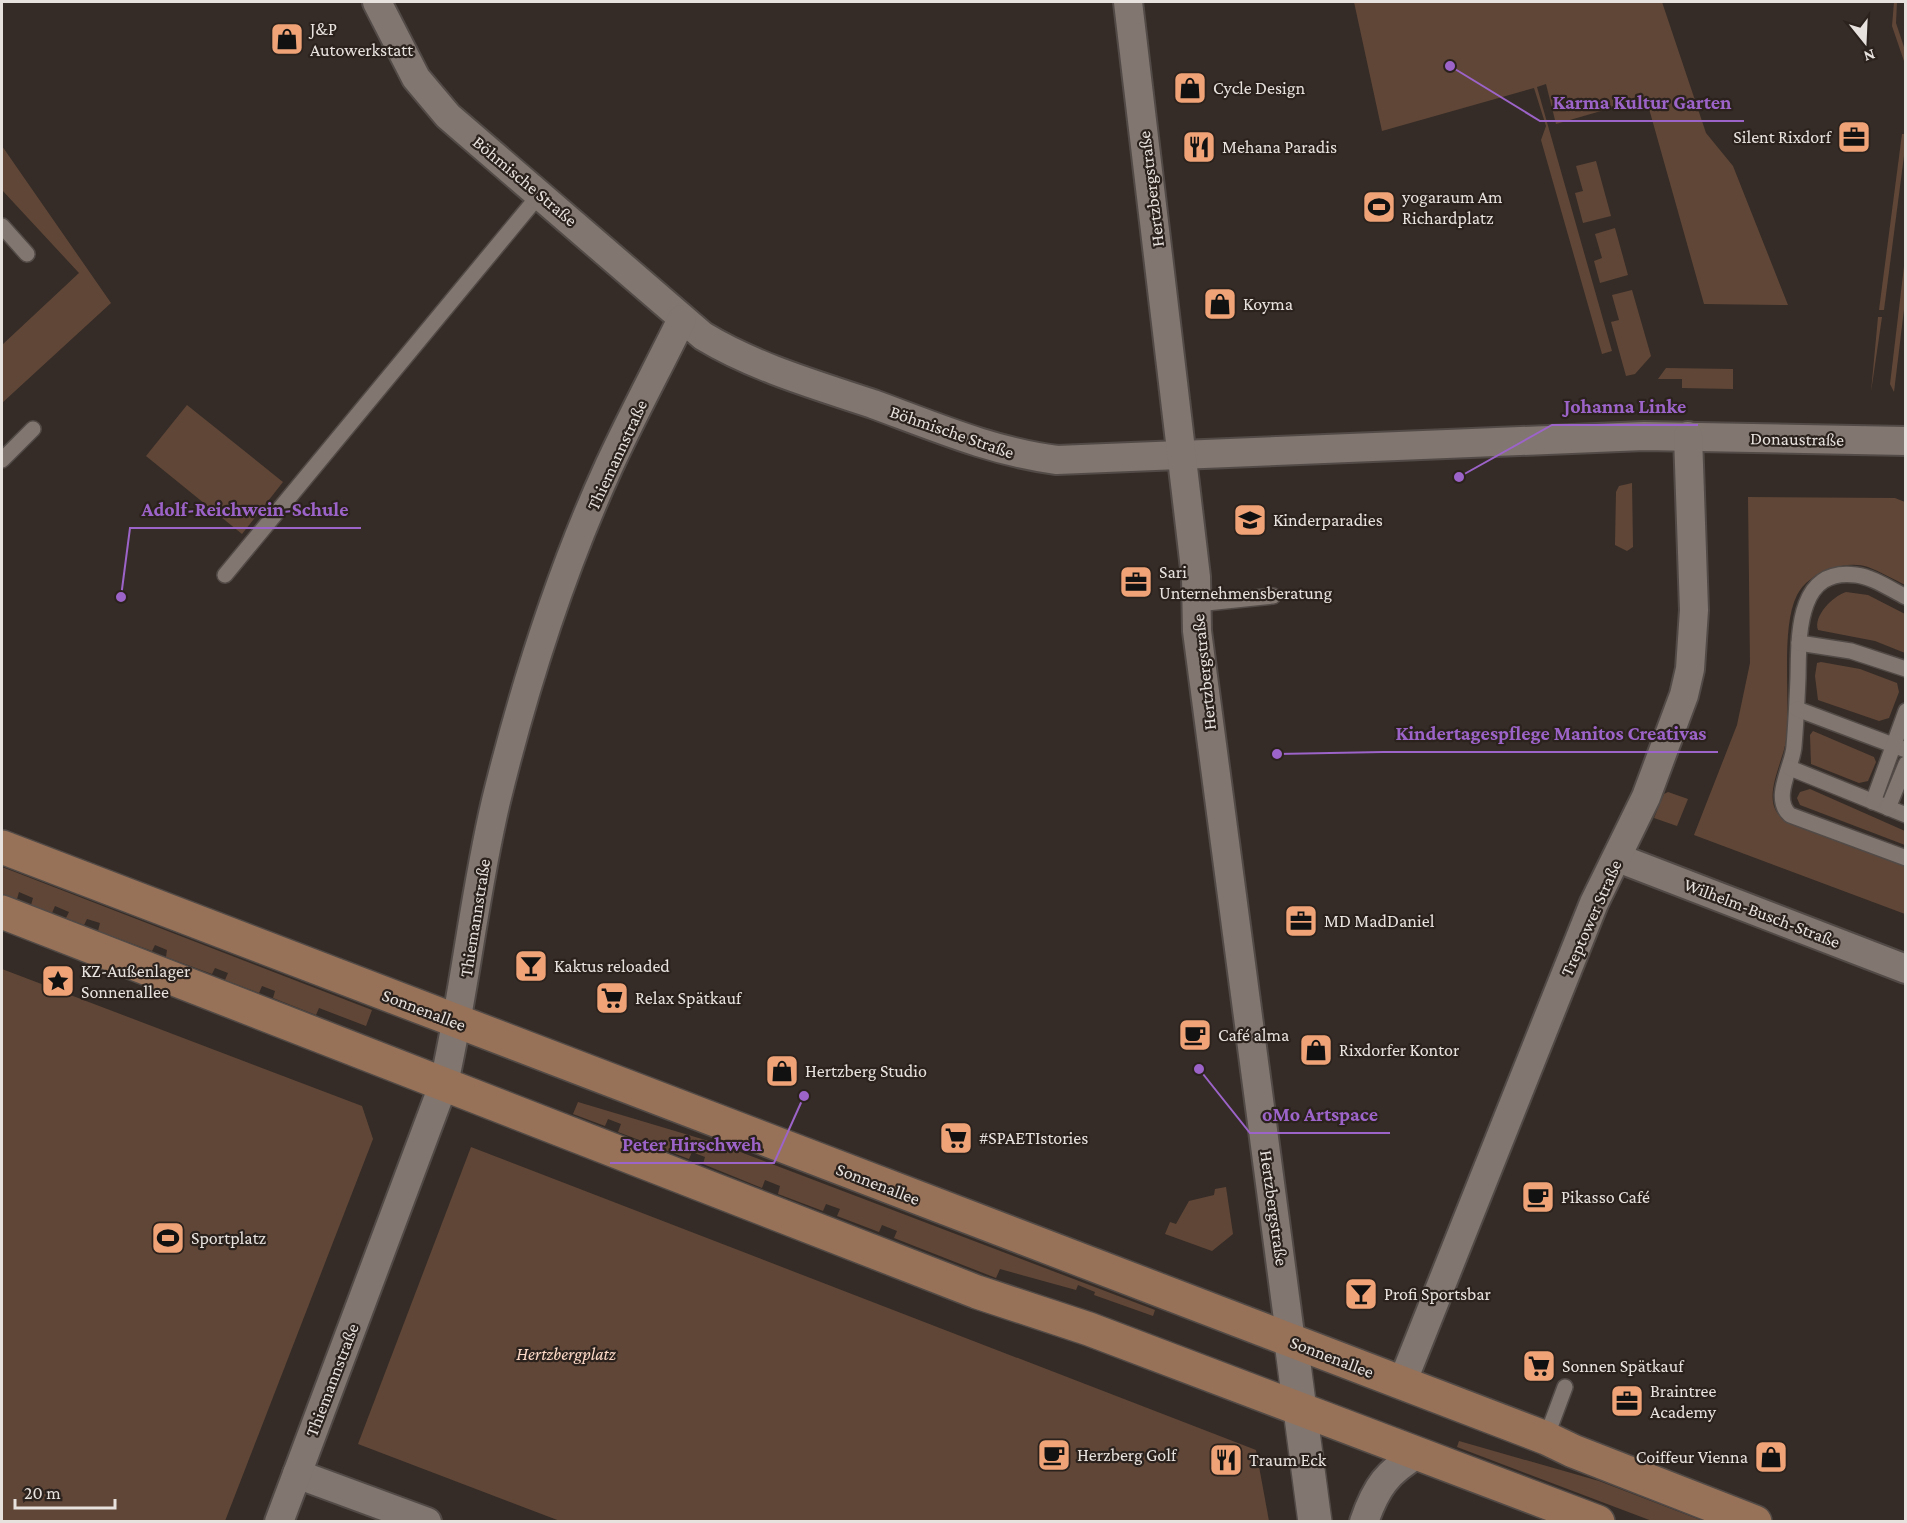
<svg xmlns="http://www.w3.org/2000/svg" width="1907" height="1523" font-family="'Crimson Pro',serif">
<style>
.green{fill:#604637}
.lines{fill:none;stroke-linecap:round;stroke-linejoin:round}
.service-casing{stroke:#524a46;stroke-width:18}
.minor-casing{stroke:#524a46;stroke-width:32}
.tertiary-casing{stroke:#524a46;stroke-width:36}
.secondary-casing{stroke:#524a46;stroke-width:36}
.service{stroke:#817670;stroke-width:15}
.minor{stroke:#817670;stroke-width:28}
.tertiary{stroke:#817670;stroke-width:33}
.secondary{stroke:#987258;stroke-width:33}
.labels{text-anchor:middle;stroke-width:4.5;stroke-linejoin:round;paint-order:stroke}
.poi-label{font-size:18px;fill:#e8e2de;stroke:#2b221d;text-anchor:start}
.street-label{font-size:18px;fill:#e8e2de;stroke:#2b221d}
.park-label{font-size:18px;font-style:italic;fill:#fddac8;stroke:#2b221d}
.leader{fill:none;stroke:#9c63c8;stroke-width:2}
.callout-dot{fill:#9c63c8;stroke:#2b221d;stroke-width:2}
.callout-label{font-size:20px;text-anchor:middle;font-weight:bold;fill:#9c63c8;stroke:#2b221d;stroke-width:4.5;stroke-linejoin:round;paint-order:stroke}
</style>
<rect width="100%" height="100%" fill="#352c27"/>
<!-- green -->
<g class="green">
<path d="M1354,2H1662L1706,133L1733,166L1788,305L1704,304L1646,98L1556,124L1546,84L1537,87L1612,351L1602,354L1541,140L1546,126L1534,88L1382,131Z"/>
<path d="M1894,2H1897L1896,23L1905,50V64L1892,26Z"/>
<path d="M1902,134H1905V148L1884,310H1879Z"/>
<path d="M2,146L111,303L2,403V345L79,273L2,190Z"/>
<path d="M1596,161L1611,216L1583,223L1575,193L1583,191L1576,166Z"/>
<path d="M1615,228L1628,275L1600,283L1594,261L1602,258L1595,234Z"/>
<path d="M1905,258V301L1894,392L1890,384Z"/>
<path d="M1632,290L1651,356L1635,374L1626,376L1611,322L1619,320L1612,295Z"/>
<path d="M1878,317H1882L1871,392Z"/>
<path d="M1666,368L1733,369V389L1682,388V379H1658Z"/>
<path d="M187,405L283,482L242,534L146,456Z"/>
<path d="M1632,483L1633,547L1627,551L1615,545L1616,492L1619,486Z"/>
<path d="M1748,497L1895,498L1905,502V585C1893,579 1881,572 1868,567C1856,563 1841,565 1828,569C1816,574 1803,583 1797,595C1780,629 1791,700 1786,740C1783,764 1758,803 1785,820L1905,866V914L1694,835L1737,725L1750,663Z"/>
<path d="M1846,592L1868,595L1905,614V653L1875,641L1818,630C1813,616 1833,596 1846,592Z"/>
<path d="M1821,662L1860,669L1897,683L1899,692L1889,718L1879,721L1818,700L1815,676L1817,663Z"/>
<path d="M1813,731L1874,757L1876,762L1868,781L1859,783L1811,764L1810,735Z"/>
<path d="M1810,789L1905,831V845L1800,805L1797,798L1800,792Z"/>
<path d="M1668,792L1688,799L1677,826L1654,818L1664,794Z"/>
<path d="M2,867L372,1010L366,1026L319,1008L316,1015L273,998L275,991L262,986L259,993L225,980L228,973L215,968L212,974L166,957L167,950L155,945L152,951L98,931L100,923L87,919L84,925L66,918L69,912L55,906L52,913L31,905L33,898L19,892L17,899L2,894Z"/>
<path d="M2,969L362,1106L373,1139L225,1521H2Z"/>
<path d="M578,1102L722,1145L1155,1310L1153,1316L1094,1295L1095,1292L1078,1285L1076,1290L1000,1269L996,1278L894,1238L897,1231L882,1225L879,1232L837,1216L840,1209L826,1204L823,1211L778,1194L780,1186L765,1180L762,1188L703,1164L705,1157L692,1152L689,1159L618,1132L621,1124L608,1119L605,1126L573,1114Z"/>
<path d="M471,1147L1256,1450L1269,1521H560L358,1444Z"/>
<path d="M1226,1187L1233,1234L1212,1251L1165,1234L1170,1222L1176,1224L1189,1201L1214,1195L1215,1189Z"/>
<path d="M1459,1441L1599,1481L1703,1521H1652L1457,1447Z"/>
</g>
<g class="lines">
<defs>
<g id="service">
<path d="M2,226L27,254"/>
<path d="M2,460L33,429"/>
<path d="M225,575L540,194"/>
<path d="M1906,597C1890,589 1873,577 1856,575C1795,567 1799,639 1798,678C1797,701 1796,723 1794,746C1793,766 1771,798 1790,815L1906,858"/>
<path d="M1197,604L1273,596"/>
<path d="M1799,643L1851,651L1906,669"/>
<path d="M1797,709L1906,750"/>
<path d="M1790,768L1906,815"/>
<path d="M1873,802L1906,711"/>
<path d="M1888,808L1906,764"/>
<path d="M1546,1438L1565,1387"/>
</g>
<g id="minor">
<path d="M377,2L416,78L448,116L703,336C754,367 816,385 873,404C933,426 993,452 1057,460L1644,436L1906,441"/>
<path d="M1128,2L1196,577L1197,631L1291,1342"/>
<path d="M1618,858L1906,969"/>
<path d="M1402,1383L1594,903L1646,797L1684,695L1690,669L1694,610L1688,436"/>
<path d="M297,1474L427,1522"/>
<path d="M279,1522L444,1083C465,990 474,894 496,801C524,687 560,573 609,466C632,416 658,368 682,319"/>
<path d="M1364,1522C1376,1487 1387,1472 1419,1453"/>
</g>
<path id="tertiary" d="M1291,1342L1315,1522"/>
<g id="secondary">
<path d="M2,847L1546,1438L1573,1451L1755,1522"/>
<path d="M2,912L977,1292L1089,1329L1598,1522"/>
</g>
</defs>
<!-- service casing -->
<use href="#service" class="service-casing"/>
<!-- minor casing -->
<use href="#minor" class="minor-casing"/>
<!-- tertiary casing -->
<use href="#tertiary" class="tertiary-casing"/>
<!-- secondary casing -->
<use href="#secondary" class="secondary-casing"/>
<!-- service -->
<use href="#service" class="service"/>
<!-- minor -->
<use href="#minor" class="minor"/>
<!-- tertiary -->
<use href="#tertiary" class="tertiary"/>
<!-- secondary -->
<use href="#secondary" class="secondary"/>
</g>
<!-- icons -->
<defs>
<symbol id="shop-square" viewBox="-11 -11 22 22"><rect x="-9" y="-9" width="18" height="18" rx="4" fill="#efa377" stroke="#2b221d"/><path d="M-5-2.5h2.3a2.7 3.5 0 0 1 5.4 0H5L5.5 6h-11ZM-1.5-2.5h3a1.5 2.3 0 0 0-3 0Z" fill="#111"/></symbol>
<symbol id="office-square" viewBox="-11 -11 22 22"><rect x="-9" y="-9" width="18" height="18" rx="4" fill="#efa377" stroke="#2b221d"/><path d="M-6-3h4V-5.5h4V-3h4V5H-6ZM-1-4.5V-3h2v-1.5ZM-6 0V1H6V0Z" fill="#111"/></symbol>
<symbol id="restaurant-square" viewBox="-11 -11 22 22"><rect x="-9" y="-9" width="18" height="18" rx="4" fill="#efa377" stroke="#2b221d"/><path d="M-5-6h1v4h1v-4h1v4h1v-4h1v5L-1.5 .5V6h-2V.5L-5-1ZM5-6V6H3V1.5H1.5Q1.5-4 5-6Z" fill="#111"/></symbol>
<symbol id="stadium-square" viewBox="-11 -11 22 22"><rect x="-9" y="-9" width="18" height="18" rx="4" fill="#efa377" stroke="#2b221d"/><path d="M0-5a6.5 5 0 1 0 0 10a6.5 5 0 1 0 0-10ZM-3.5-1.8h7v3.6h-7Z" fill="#111"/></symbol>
<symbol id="school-square" viewBox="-11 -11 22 22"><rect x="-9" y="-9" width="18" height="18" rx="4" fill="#efa377" stroke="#2b221d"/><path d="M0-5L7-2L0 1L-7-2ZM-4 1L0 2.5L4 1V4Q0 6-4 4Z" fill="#111"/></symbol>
<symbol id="bar-square" viewBox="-11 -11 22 22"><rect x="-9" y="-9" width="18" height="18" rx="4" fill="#efa377" stroke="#2b221d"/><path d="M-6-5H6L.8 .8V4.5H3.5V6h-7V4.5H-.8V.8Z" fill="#111"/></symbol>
<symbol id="sight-square" viewBox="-11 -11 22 22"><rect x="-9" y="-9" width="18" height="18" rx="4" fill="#efa377" stroke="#2b221d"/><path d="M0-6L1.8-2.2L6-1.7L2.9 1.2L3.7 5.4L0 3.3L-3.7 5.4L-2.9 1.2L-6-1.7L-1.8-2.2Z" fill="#111"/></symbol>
<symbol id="supermarket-square" viewBox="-11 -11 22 22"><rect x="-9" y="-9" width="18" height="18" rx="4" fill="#efa377" stroke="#2b221d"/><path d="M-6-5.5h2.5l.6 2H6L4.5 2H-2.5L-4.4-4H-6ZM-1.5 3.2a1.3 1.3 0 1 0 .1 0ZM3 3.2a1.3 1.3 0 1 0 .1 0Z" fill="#111"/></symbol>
<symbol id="cafe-square" viewBox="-11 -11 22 22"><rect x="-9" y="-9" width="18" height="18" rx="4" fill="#efa377" stroke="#2b221d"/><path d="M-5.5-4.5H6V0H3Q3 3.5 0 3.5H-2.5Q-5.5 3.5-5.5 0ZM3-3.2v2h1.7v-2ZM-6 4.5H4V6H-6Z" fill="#111"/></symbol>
</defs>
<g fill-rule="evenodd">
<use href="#shop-square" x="268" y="20" width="38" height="38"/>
<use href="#shop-square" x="1171" y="69" width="38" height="38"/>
<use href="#office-square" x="1835" y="118" width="38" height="38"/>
<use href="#restaurant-square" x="1180" y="128" width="38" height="38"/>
<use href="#stadium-square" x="1360" y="188" width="38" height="38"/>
<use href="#shop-square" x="1201" y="285" width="38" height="38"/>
<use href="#school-square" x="1231" y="501" width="38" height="38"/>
<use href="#office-square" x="1117" y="563" width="38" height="38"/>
<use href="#office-square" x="1282" y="902" width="38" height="38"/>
<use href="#bar-square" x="512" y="947" width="38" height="38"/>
<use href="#sight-square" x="39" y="962" width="38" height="38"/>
<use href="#supermarket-square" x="593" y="979" width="38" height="38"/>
<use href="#cafe-square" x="1176" y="1016" width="38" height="38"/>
<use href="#shop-square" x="1297" y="1031" width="38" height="38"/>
<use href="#shop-square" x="763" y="1052" width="38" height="38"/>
<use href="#supermarket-square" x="937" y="1119" width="38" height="38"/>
<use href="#cafe-square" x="1519" y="1178" width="38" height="38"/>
<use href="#stadium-square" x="149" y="1219" width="38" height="38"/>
<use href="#bar-square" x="1342" y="1275" width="38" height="38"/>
<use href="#supermarket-square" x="1520" y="1347" width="38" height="38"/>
<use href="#office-square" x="1608" y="1382" width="38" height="38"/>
<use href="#cafe-square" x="1035" y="1436" width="38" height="38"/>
<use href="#shop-square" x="1752" y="1438" width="38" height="38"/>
<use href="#restaurant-square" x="1207" y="1441" width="38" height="38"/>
</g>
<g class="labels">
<!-- poi labels -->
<g class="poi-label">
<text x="310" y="35">J&amp;P<tspan x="310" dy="21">Autowerkstatt</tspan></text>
<text x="1213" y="94">Cycle Design</text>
<text x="1831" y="143" text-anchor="end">Silent Rixdorf</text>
<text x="1222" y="153">Mehana Paradis</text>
<text x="1402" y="203">yogaraum Am<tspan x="1402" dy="21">Richardplatz</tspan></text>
<text x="1243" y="310">Koyma</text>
<text x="1273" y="526">Kinderparadies</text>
<text x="1159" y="578">Sari<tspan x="1159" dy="21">Unternehmensberatung</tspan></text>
<text x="1324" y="927">MD MadDaniel</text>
<text x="554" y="972">Kaktus reloaded</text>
<text x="81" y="977">KZ-Außenlager<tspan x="81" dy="21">Sonnenallee</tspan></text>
<text x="635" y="1004">Relax Spätkauf</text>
<text x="1218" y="1041">Café alma</text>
<text x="1339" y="1056">Rixdorfer Kontor</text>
<text x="805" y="1077">Hertzberg Studio</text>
<text x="979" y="1144">#SPAETIstories</text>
<text x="1561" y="1203">Pikasso Café</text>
<text x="191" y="1244">Sportplatz</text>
<text x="1384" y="1300">Profi Sportsbar</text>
<text x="1562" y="1372">Sonnen Spätkauf</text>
<text x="1650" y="1397">Braintree<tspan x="1650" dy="21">Academy</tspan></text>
<text x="1077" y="1461">Herzberg Golf</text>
<text x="1748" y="1463" text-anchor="end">Coiffeur Vienna</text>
<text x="1249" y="1466">Traum Eck</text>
</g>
<!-- street labels -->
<g class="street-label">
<text transform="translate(525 181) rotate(40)" y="6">Böhmische Straße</text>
<text transform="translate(1151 189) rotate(-97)" y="6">Hertzbergstraße</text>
<text transform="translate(952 432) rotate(19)" y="6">Böhmische Straße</text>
<text transform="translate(1797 439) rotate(1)" y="6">Donaustraße</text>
<text transform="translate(617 455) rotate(-65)" y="6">Thiemannstraße</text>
<text transform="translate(1204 672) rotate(-96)" y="6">Hertzbergstraße</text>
<text transform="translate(1762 913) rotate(21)" y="6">Wilhelm-Busch-Straße</text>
<text transform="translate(475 918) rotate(-81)" y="6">Thiemannstraße</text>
<text transform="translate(1591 918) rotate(-66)" y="6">Treptower Straße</text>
<text transform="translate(424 1010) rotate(21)" y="6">Sonnenallee</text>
<text transform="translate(878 1184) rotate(21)" y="6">Sonnenallee</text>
<text transform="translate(1274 1208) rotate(82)" y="6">Hertzbergstraße</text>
<text transform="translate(1332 1357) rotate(21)" y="6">Sonnenallee</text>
<text transform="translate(332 1380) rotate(-69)" y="6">Thiemannstraße</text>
</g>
<!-- park labels -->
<g class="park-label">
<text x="566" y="1360">Hertzbergplatz</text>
</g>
</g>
<!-- callouts -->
<path class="leader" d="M1450 66L1540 121H1744M1459 477L1552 425H1698M121 597L130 528H361M1277 754L1383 752H1718M1199 1069L1250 1133H1390M804 1096L774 1163H610"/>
<g class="callout-dot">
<circle cx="1450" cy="66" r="6"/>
<circle cx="1459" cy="477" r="6"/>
<circle cx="121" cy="597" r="6"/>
<circle cx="1277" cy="754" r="6"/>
<circle cx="1199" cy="1069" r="6"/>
<circle cx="804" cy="1096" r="6"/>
</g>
<g class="callout-label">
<text x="1642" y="109">Karma Kultur Garten</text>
<text x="1625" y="413">Johanna Linke</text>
<text x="245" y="516">Adolf-Reichwein-Schule</text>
<text x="1551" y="740">Kindertagespflege Manitos Creativas</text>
<text x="1320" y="1121">oMo Artspace</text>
<text x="692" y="1151">Peter Hirschweh</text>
</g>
<!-- border -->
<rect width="1907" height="1523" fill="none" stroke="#e8e2de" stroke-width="6"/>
<!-- north arrow -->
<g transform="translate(1865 42) rotate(162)" stroke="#2b221d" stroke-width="4.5" paint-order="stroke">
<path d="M0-4.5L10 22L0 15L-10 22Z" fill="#e8e2de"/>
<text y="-9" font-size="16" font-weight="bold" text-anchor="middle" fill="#e8e2de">N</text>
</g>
<!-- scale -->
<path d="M15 1499v9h100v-9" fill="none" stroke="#e8e2de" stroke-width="3"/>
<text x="24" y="1499" font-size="18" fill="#e8e2de" stroke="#2b221d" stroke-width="4.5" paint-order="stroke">20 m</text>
</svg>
